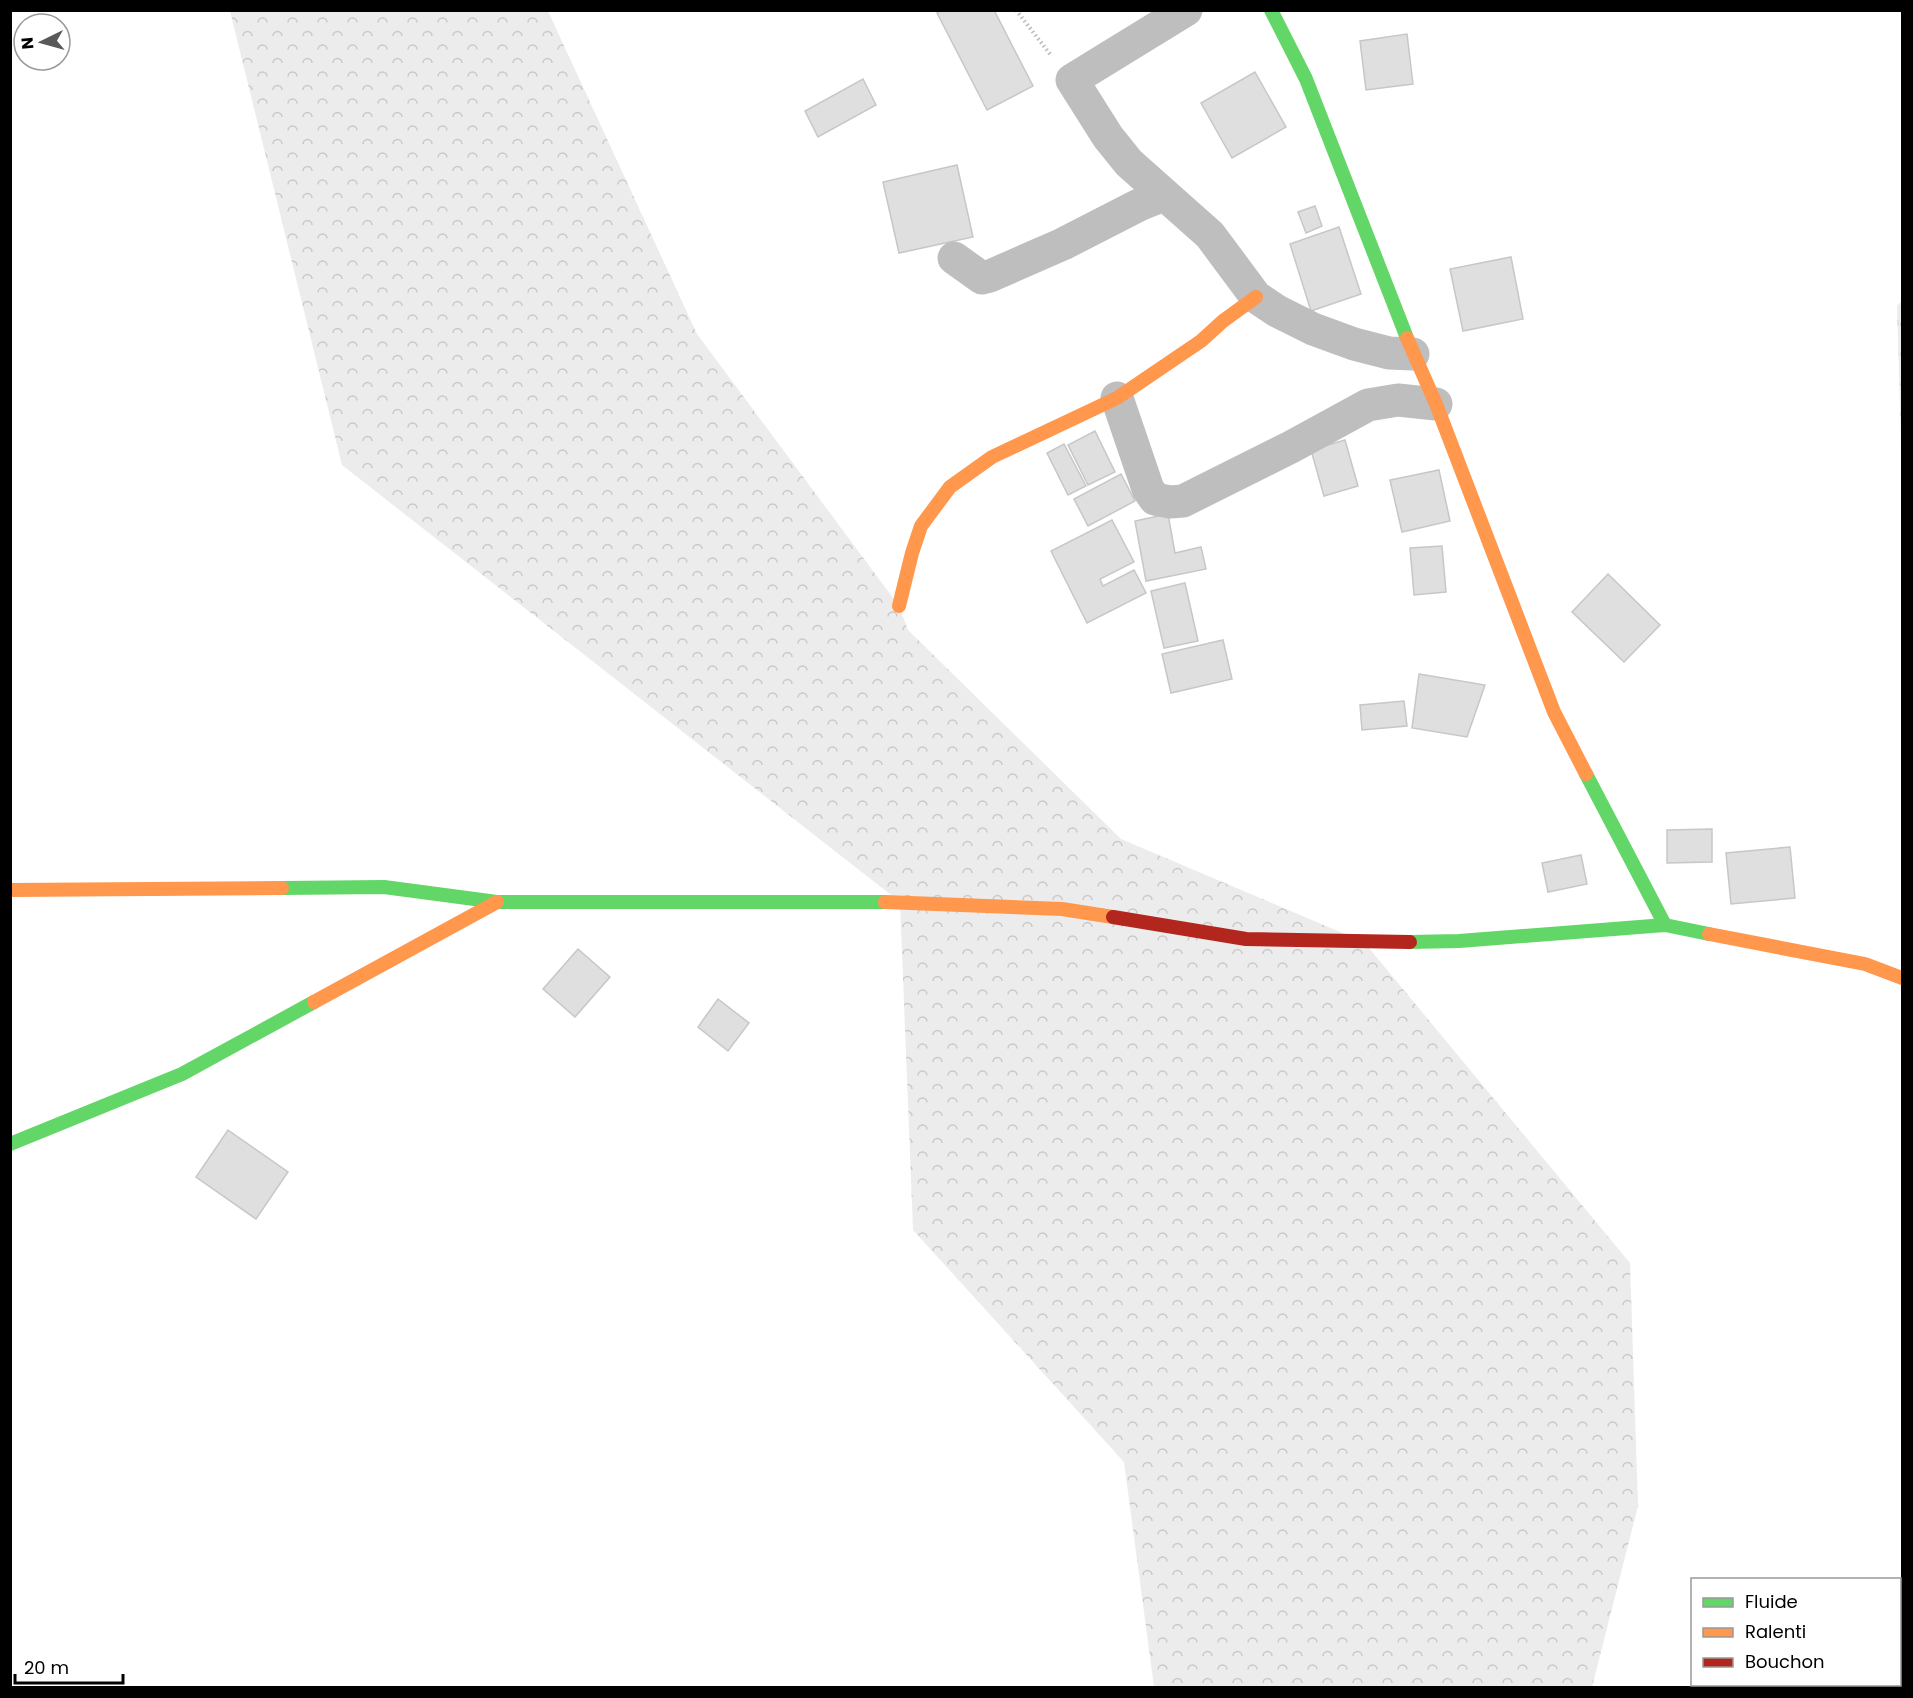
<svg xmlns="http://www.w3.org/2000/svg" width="1913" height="1698" font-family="Poppins,sans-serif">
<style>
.grass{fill:url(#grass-tufts)}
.forest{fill:url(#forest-crowns)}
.building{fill:#dfdfdf;stroke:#c7c7c7;stroke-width:1.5}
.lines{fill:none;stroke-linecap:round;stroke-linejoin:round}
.path{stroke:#b9b9b9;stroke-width:4;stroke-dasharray:1.5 3;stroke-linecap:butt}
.street{stroke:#bebebe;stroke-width:33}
.fast{stroke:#63d668;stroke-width:14}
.slow{stroke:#ff974d;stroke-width:14}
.jam{stroke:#b3261e;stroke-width:14}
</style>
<defs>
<pattern id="grass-tufts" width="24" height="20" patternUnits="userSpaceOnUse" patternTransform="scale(1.5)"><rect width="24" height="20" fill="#ececec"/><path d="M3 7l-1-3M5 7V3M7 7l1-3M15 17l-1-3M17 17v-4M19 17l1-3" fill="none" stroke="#c9c9c9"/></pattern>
<pattern id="forest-crowns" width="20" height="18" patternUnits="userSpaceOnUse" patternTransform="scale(1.5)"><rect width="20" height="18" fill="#ececec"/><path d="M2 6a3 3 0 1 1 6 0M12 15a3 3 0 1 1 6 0" fill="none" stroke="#c9c9c9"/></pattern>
</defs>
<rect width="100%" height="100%" fill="#fff"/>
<!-- grass -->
<path class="grass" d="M1902,301V479L1897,306Z"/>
<!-- forest -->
<path class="forest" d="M230,11H548L697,334L899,606L908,630L1121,839L1364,942L1630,1263L1638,1506L1592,1687H1154L1124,1462L913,1230L900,902L342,465Z"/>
<!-- building -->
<g class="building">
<path d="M942,10H994L1033,86L987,110L937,13Z"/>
<path d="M1407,34L1413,84L1366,90L1360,41Z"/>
<path d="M1255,72L1286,127L1232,158L1201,103Z"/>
<path d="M863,79L876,105L818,137L805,111Z"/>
<path d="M957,165L973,237L899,253L883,182Z"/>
<path d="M1315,206L1322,226L1306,233L1298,212Z"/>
<path d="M1339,227L1361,294L1311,311L1290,244Z"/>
<path d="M1511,257L1523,319L1463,331L1450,269Z"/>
<path d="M1095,431L1115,472L1088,485L1068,445Z"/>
<path d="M1345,440L1358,486L1324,496L1311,450Z"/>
<path d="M1064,444L1086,486L1068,495L1047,453Z"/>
<path d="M1439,470L1450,521L1402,532L1390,480Z"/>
<path d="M1121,474L1135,501L1088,526L1074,499Z"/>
<path d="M1168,514L1175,553L1201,547L1206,569L1146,581L1135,521Z"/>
<path d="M1112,520L1134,562L1100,579L1103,586L1134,570L1146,593L1087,623L1051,551Z"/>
<path d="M1442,546L1446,592L1414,595L1410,548Z"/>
<path d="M1608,574L1660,625L1624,662L1572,612Z"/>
<path d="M1185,583L1198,641L1164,648L1151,591Z"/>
<path d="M1223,640L1232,679L1171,693L1162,654Z"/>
<path d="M1419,674L1485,685L1467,737L1412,728Z"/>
<path d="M1404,701L1407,726L1362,730L1360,705Z"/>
<path d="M1712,829V862L1667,863V830Z"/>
<path d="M1790,847L1795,898L1731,904L1726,853Z"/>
<path d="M1581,855L1587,884L1548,892L1542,863Z"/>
<path d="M578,949L610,977L575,1017L543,989Z"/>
<path d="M718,999L749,1023L728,1051L698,1027Z"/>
<path d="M228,1130L288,1172L256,1219L196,1177Z"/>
</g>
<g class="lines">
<!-- path -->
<path class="path" d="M1016,10L1050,54"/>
<!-- street -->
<g class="street">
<path d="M1186,10L1072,80L1108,137L1129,163L1210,235L1256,297L1277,311L1313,329L1354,344L1389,353L1413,354"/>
<path d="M954,258L982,278L990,276L1063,244L1139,205L1164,195"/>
<path d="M1117,398L1148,489L1155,499L1170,502L1183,501L1291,447L1368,405L1398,400L1436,404"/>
</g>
<!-- fast -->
<g class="fast">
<path d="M1271,10L1306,79L1407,338"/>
<path d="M1586,774L1665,925"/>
<path d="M282,888L384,887L497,902H885"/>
<path d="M1410,942L1459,941L1665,925L1709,934"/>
<path d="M10,1144L182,1074L314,1002"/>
</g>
<!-- slow -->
<g class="slow">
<path d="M1407,338L1436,404L1554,712L1586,774"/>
<path d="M899,606L912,553L921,526L950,487L992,457L1117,398L1201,341L1223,321L1256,297"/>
<path d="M10,890L282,888"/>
<path d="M885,902L1062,909L1113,917"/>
<path d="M1709,934L1865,964L1902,978"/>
<path d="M314,1002L497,902"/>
</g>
<!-- jam -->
<path class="jam" d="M1113,917L1246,939L1410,942"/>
</g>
<!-- border -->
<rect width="1913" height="1698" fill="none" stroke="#000000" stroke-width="24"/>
<!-- legend -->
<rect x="1691" y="1578" width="210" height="108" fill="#ffffff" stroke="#999999" stroke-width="1.5"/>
<rect x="1703" y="1598" width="30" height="9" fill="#63d668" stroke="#999999" stroke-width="1.5"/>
<text x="1745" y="1608" font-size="18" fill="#000000">Fluide</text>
<rect x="1703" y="1628" width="30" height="9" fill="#ff974d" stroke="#999999" stroke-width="1.5"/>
<text x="1745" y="1638" font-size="18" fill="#000000">Ralenti</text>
<rect x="1703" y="1658" width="30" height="9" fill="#b3261e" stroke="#999999" stroke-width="1.5"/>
<text x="1745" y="1668" font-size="18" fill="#000000">Bouchon</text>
<!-- north arrow -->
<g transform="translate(42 42) rotate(265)"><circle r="28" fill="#ffffff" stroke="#999999" stroke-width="1.5"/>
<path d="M0-4.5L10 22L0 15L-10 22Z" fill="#595959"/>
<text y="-9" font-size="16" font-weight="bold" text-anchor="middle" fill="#000000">N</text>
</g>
<!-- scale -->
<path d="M15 1674v9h108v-9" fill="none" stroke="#000000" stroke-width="3"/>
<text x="24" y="1674" font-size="18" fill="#000000" stroke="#ffffff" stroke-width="4.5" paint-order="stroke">20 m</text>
</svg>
